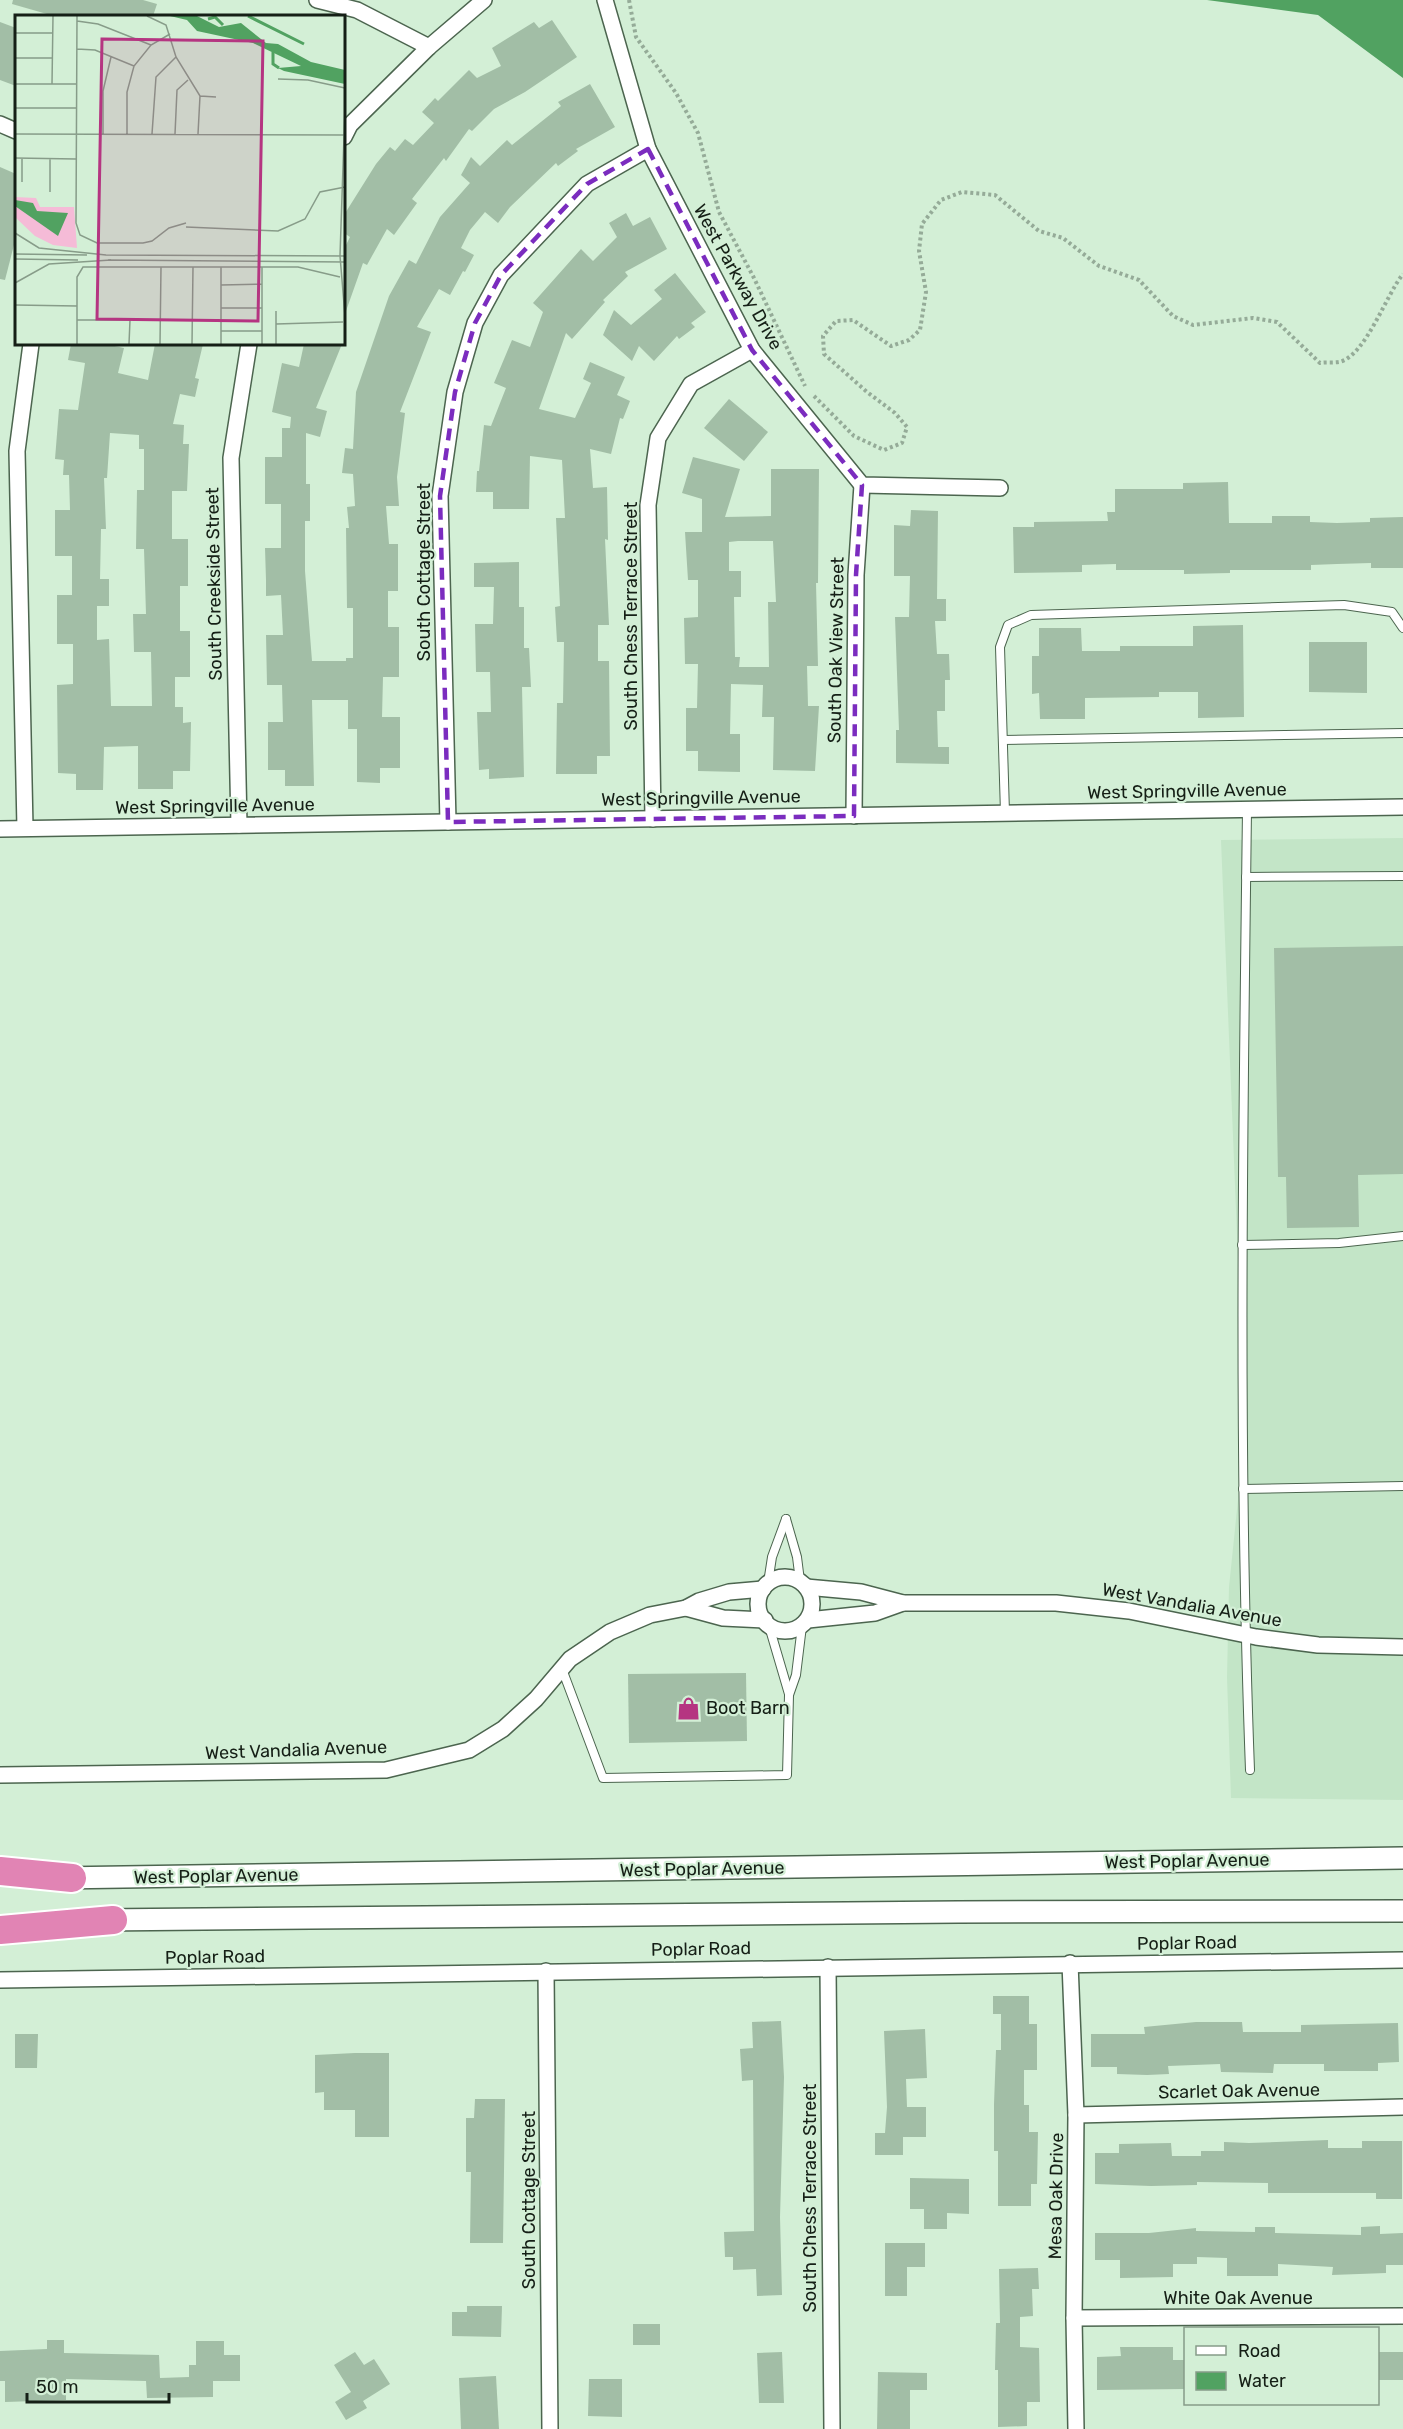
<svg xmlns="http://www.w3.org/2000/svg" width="1403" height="2429" font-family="Rubik,sans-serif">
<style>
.built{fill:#c3e5c7}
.water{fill:#51a261}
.building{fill:#a2bea6;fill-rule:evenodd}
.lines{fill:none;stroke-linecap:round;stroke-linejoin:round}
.service-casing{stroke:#4c654f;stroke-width:10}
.minor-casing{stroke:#4c654f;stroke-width:18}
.secondary-casing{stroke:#4c654f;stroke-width:24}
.motorway-casing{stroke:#fff;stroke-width:32}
.path{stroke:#95ab98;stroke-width:4;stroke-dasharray:3 3;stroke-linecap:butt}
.service{stroke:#fff;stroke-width:8}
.minor{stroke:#fff;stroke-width:15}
.secondary{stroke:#fff;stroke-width:21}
.motorway{stroke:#e184b4;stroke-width:28}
.marked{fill:none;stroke:#7b2cbf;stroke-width:4.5;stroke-dasharray:12 8;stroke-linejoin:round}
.labels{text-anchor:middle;stroke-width:4.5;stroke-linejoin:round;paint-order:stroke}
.street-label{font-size:18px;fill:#151f16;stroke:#d3efd6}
.poi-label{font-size:18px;fill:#151f16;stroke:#d3efd6;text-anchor:start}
.inset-river{fill:none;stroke:#51a261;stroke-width:3}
.inset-road{fill:none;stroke:#879c89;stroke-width:1.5}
.view{fill:#b53581;fill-opacity:0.15;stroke:#b53581;stroke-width:3}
.inset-edge{fill:none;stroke:#151f16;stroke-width:3}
</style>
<rect width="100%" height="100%" fill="#d3efd6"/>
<!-- built -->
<path class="built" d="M1403,838V1800L1231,1798L1227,1677L1229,1587L1245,1432L1221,840Z"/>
<!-- water -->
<path class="water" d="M1207,0H1403V78L1318,15Z"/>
<!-- building -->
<g class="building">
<path d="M13,0H143L157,4L153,16H54L12,4Z"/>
<path d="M552,20L577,57L525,92L494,109L472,131L469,129L446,161L444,158L412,199L417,203L394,235L387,229L367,265L363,263L346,311H344V249L350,237L344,233V215L376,164L390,147L395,151L405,139L413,145L434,123L422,112L435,98L438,101L469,70L477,78L501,66L492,48L534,22L539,28Z"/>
<path d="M0,22L16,28V86L0,80Z"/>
<path d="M590,84L615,127L576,149L578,151L558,166L556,163L510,207L498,223L485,212L470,230L461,248L474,255L465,272L463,271L450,295L439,289L417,327L431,332L400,412L405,413L397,477L399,506H386L389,544H398V591H388V627H399V677H383L382,717H400V768H380V783L357,782V729H348V700H312L314,786H285V770H268V722H283L282,685H267L266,635H283L281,595L266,596V580L265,548H281V504H265V457H282V428H290L291,417L272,412L282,363L299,367L304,344H342L316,408L327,411L320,437L306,433V484H310V521H305V571L312,661H346V658H353V608H347L346,528H349L347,507L355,506L353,474L342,473L345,448L353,449L356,392L389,296L409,260L416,264L440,217L470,183L461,175L471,157L480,166L507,140L512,145L561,106L558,102Z"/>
<path d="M0,167L16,174V237L5,280L0,279Z"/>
<path d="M626,213L633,226L650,217L667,249L625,272L628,276L603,300L605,302L572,339L566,333L539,409L575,418L591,383L583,379L590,362L625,377L617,395L630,401L623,419L620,418L611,454L590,449L593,488L607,487L608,540L605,539L609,625H598V661H609L610,756H597V774H556L557,703H563L564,642H557L555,607L560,606L556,518H565L562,460L530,456L529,509H493V492H476L477,471H479L484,425L491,426L506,388L494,383L512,340L530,347L543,312L533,303L581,249L593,261L617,237L609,223Z"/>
<path d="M675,273L706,312L691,323L695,327L679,339L677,336L654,361L639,346L632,361L603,335L614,310L631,325L662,299L654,290Z"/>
<path d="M71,344H105L124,348L118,373L148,380L155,344H203L195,378L199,379L195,397L180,394L173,424L184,425L183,444H189L187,491H172V539H188V586H180V631H190V677H175V707H183V723L191,722L190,771H173V789H138V746L104,747L103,790H76V774L58,773L57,685L73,684V644H57V595H72V556H55V510H70L69,475H63L64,460L55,459L59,409L78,410L85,363L68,360ZM110,433L139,435V449H144V490H137L136,549H144L146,614H133L134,652H151L152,706H111L109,639L97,640V606H109V579H100L101,529H106L104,478H107Z"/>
<path d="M729,399L768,432L744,461L704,428Z"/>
<path d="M693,457L740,469L725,517L771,516V469H819L818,583H816L818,666H807L808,706H819L815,771L773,770L774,717H762L763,685L731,684L730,734H740V772L698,771V751H686V708H697L698,664H685L684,618L698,617V580H688L685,532H702V499L682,493ZM738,541H773L776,602H768L769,667H739L740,657H735L734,597H741V571H729V542Z"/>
<path d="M1228,482L1229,523H1272V516H1310V522L1337,523L1370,522V518L1403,517V568H1371V563L1337,564L1311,565V570H1230V573L1184,574V570H1116V564L1082,565V572L1014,573L1013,527H1034V522L1108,521L1107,512H1115V489H1183V483Z"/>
<path d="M911,510L938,511L937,599H946V621H935L937,654H949L950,680H945V711H937L938,747H949V764L896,763V730H899L895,617H909L910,576H894V525L910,526Z"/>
<path d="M519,562V607H524V648H529L531,687H522L524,777L489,779V769L479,770L477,712H491L490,672H476L475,624H493L494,587H474V563Z"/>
<path d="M1243,625L1244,717L1198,718V692H1159V697L1085,698V719H1040L1039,693L1032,694V656H1039V628H1081L1082,651H1120V646H1193V626Z"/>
<path d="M1309,642H1367V693L1309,692Z"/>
<path d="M1403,946V1174L1358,1175L1359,1227L1287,1228L1286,1177H1278L1274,948Z"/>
<path d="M746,1673L747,1741L629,1743L628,1674Z"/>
<path d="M993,1996H1029V2024H1037V2070H1024V2105H1029V2132H1038L1037,2184H1031V2206H998V2151H994V2104L996,2050H1001V2014H993Z"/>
<path d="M781,2021L784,2077L780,2217L782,2295L757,2296L756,2269L733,2270V2257H725L724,2232L754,2231L753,2080L742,2081L740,2049L753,2048L752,2022Z"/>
<path d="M1196,2022H1242L1243,2032H1301V2025L1398,2023L1399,2062L1378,2063V2071H1324V2064H1274L1273,2073L1221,2072L1220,2064L1168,2066L1169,2074L1147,2075L1117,2074V2067H1091V2034H1145L1144,2027Z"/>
<path d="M925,2029L927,2078L906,2079L907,2107H926V2137H903V2155H875V2133H885L887,2107L884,2031Z"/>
<path d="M15,2034H38L37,2068H15Z"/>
<path d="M355,2053H389V2137H355V2110H324V2092L315,2093V2055Z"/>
<path d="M475,2099H505L503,2243H470L471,2172H466V2118H474Z"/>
<path d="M1328,2140V2148H1362V2141H1402V2199H1376V2193H1268V2183L1197,2182V2185L1151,2186L1095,2184V2153H1119V2144L1171,2143L1172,2156H1201V2151H1224V2142L1249,2143Z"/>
<path d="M910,2178L969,2179V2214L947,2213V2229H924V2209H910Z"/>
<path d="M1380,2226V2234L1403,2233V2265H1386V2273L1332,2275L1333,2267L1278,2264V2276H1227V2258L1197,2257V2264H1173V2277L1120,2278V2260H1095V2233H1149L1196,2228V2231L1255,2232V2227H1275V2233L1361,2235V2227Z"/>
<path d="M885,2243H925V2267H907V2296H885Z"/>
<path d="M1038,2268L1039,2289H1032L1033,2316L1020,2317V2347L1039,2348L1040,2402H1027V2426L998,2427V2370H995L996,2323H1000L999,2269Z"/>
<path d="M467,2306H502L501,2337L452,2336V2312H467Z"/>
<rect x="633" y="2324" width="27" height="21"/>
<path d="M47,2340H64V2353L159,2355L160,2378L189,2377V2365H196V2341H224V2355H240V2381H213V2397L147,2398L146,2381L66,2379V2400L5,2402V2381H0V2351L47,2349Z"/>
<path d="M1120,2347H1173V2360H1185V2389L1097,2390V2357L1121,2356Z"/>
<path d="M355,2352L364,2365L374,2359L390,2384L363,2401L367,2408L346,2420L335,2402L351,2392L334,2365Z"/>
<path d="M782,2352L784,2403H759L757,2353Z"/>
<rect x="1377" y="2352" width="26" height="28"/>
<path d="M878,2372L927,2373V2390H910V2429H877Z"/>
<path d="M496,2376L499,2429H461L459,2378Z"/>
<path d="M589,2379H622V2417L588,2416Z"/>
</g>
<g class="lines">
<defs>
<g id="service">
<path d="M1003,740L1403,733"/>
<path d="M1247,810C1243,1130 1238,1450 1250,1770"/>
<path d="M1005,813L1000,647L1008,625L1031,615L1344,605L1392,612L1403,628"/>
<path d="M1246,877L1403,876"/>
<path d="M1242,1245L1339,1243L1403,1236"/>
<path d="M1243,1489L1403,1486"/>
<path d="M786,1519L797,1557L800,1581"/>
<path d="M768,1583L772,1557L786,1519"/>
<path d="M769,1626L789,1694"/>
<path d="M562,1669L603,1778L787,1775L789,1695L796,1675L802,1626"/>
</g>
<g id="minor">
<path d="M317,0L357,10L429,47"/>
<path d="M605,0L648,149L752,350L862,485L1000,488"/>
<path d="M0,124L16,131"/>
<path d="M344,137L350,125L429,47L484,0"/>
<path d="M854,816L856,575L862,485"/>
<path d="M653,819L648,505L658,438L691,384L752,350"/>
<path d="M448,822L440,496L455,392L475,323L501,275L587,184L648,149"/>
<path d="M239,825L231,458L249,344"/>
<path d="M25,828L17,451L31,344"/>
<path d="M0,829L1403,807"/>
<circle cx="785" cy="1604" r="27"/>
<path d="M806,1587L861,1592L903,1603H1056L1129,1611L1256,1637L1318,1645L1403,1647"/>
<path d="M686,1608L723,1618L765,1620"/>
<path d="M808,1620L875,1613L903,1603"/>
<path d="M0,1775L386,1770L469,1750L503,1729L536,1699L570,1659L610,1632L650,1615L686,1608L699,1601L729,1592L763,1589"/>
<path d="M1070,1963L1076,2115L1074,2318L1076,2429"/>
<path d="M828,1967L832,2429"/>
<path d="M546,1971L550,2429"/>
<path d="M0,1980L1403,1960"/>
<path d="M1076,2115L1403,2107"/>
<path d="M1074,2318L1403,2316"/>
</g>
<g id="secondary">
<path d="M58,1878L1403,1858"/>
<path d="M100,1920L958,1912L1403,1911"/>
</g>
<g id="motorway">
<path d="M0,1871L72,1878"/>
<path d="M0,1930L113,1920"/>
</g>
</defs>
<!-- service casing -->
<use href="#service" class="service-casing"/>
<!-- minor casing -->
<use href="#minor" class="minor-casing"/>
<!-- secondary casing -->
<use href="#secondary" class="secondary-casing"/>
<!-- motorway casing -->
<use href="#motorway" class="motorway-casing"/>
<!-- path -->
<g class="path">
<path d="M629,0L636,37L676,93L698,133L719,212L754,278L805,386"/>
<path d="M814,396L854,436L884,450L902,443L907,427L895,413L867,392L824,354L823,336L836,321L853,320L891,346L909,340L920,330L926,292L919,251L922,224L941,200L962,192L995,195L1039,231L1063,238L1099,266L1139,280L1173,316L1193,325L1253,318L1277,322L1320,363C1326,362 1333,363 1339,362C1365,357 1386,295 1403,274"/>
</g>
<!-- service -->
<use href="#service" class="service"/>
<!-- minor -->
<use href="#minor" class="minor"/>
<!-- secondary -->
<use href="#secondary" class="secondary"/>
<!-- motorway -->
<use href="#motorway" class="motorway"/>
</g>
<!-- marked area -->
<path class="marked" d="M648,149L752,350L862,485L856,575L854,816L448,822L440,496L455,392L475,323L501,275L587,184Z"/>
<!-- icons -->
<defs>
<symbol id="shop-bare" viewBox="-9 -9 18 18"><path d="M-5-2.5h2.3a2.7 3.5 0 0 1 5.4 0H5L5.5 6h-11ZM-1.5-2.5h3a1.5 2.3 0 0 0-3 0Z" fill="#b53581" stroke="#d3efd6" stroke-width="2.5" paint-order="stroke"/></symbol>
</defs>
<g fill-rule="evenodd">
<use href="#shop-bare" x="672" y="1692" width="33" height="33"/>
</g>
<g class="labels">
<!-- street labels -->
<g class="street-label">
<text transform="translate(738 277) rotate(61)" y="6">West Parkway Drive</text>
<text transform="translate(424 572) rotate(-90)" y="6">South Cottage Street</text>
<text transform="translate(214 584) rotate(-91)" y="6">South Creekside Street</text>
<text transform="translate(631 616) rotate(-90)" y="6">South Chess Terrace Street</text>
<text transform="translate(836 650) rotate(-89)" y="6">South Oak View Street</text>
<text transform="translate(1187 791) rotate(-1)" y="6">West Springville Avenue</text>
<text transform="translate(701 798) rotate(-1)" y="6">West Springville Avenue</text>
<text transform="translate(215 806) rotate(-1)" y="6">West Springville Avenue</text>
<text transform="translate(1192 1605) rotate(10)" y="6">West Vandalia Avenue</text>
<text transform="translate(296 1750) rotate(-2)" y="6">West Vandalia Avenue</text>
<text transform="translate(1187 1861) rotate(-1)" y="6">West Poplar Avenue</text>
<text transform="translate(702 1869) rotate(-1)" y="6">West Poplar Avenue</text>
<text transform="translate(216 1876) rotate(-1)" y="6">West Poplar Avenue</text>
<text transform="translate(1187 1943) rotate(-1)" y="6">Poplar Road</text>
<text transform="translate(701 1949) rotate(-1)" y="6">Poplar Road</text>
<text transform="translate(215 1957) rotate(-1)" y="6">Poplar Road</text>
<text transform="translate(1239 2091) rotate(-1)" y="6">Scarlet Oak Avenue</text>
<text transform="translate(1056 2196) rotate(-89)" y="6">Mesa Oak Drive</text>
<text transform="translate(810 2198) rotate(-90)" y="6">South Chess Terrace Street</text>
<text transform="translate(529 2200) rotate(-90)" y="6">South Cottage Street</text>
<text x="1238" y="2304">White Oak Avenue</text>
</g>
<!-- poi labels -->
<g class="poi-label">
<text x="706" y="1714">Boot Barn</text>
</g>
</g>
<!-- overview -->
<g transform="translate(15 15)">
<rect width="330" height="330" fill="#d3efd6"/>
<path d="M0,182L21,183L25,192H59L62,233L38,230L20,221L0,202Z" fill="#f5bbd7"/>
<path d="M155,1H182L204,12L226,8L251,28L263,29L296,47L330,55V69L269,56L263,53L286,51L238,28L182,16L172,5ZM0,185L18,188L22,196L53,198L43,221L0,191Z" fill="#51a261"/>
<path class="inset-river" d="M233,1L289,29M193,4L200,2L208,10M258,37V49L264,53"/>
<path class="inset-road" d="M62,1L61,208L65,220L82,228H128L137,226L154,213L171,208M132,1L151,10L161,42L185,81L201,82M62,6L83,9L136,30M0,18H38M62,34L80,35L119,51M0,43H38M263,64L293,65L330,73M0,69H61M37,69L38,1M330,92L325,241L330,301M0,93H62M0,119L330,120M88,119V76L96,42M112,119V77L119,51L136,30L155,19M137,119L141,62L161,42M160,119L162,75L173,65M183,119L185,81M0,143L61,144M7,144V167M35,144V177M171,212L263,216L290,204L305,177L330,172M0,218L24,233L91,240M0,239L72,240M90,240L330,241M0,244L63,245M93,245L330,247M0,268L34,249L96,245M206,270L247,269M0,290L62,291M206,293H247M62,305H115L114,329M261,309L328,307M206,316H247M62,329V262L68,252H283L325,262M145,329L146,252M177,329L178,252M206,329V252M247,329V252M261,329V296"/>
<path class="view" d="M87,24L248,26L243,306L82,304Z"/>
<rect width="330" height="330" class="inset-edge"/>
</g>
<!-- legend -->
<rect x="1184" y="2327" width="195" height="78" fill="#d3efd6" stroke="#879c89" stroke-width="1.5"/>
<rect x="1196" y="2346" width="30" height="9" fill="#ffffff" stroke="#879c89" stroke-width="1.5"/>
<text x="1238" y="2357" font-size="18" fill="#151f16">Road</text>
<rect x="1196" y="2372" width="30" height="18" fill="#51a261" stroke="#879c89" stroke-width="1.5"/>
<text x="1238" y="2387" font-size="18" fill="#151f16">Water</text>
<!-- scale -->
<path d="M27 2393v9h142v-9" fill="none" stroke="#151f16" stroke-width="3"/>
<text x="36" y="2393" font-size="18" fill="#151f16" stroke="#d3efd6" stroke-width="4.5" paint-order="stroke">50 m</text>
</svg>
